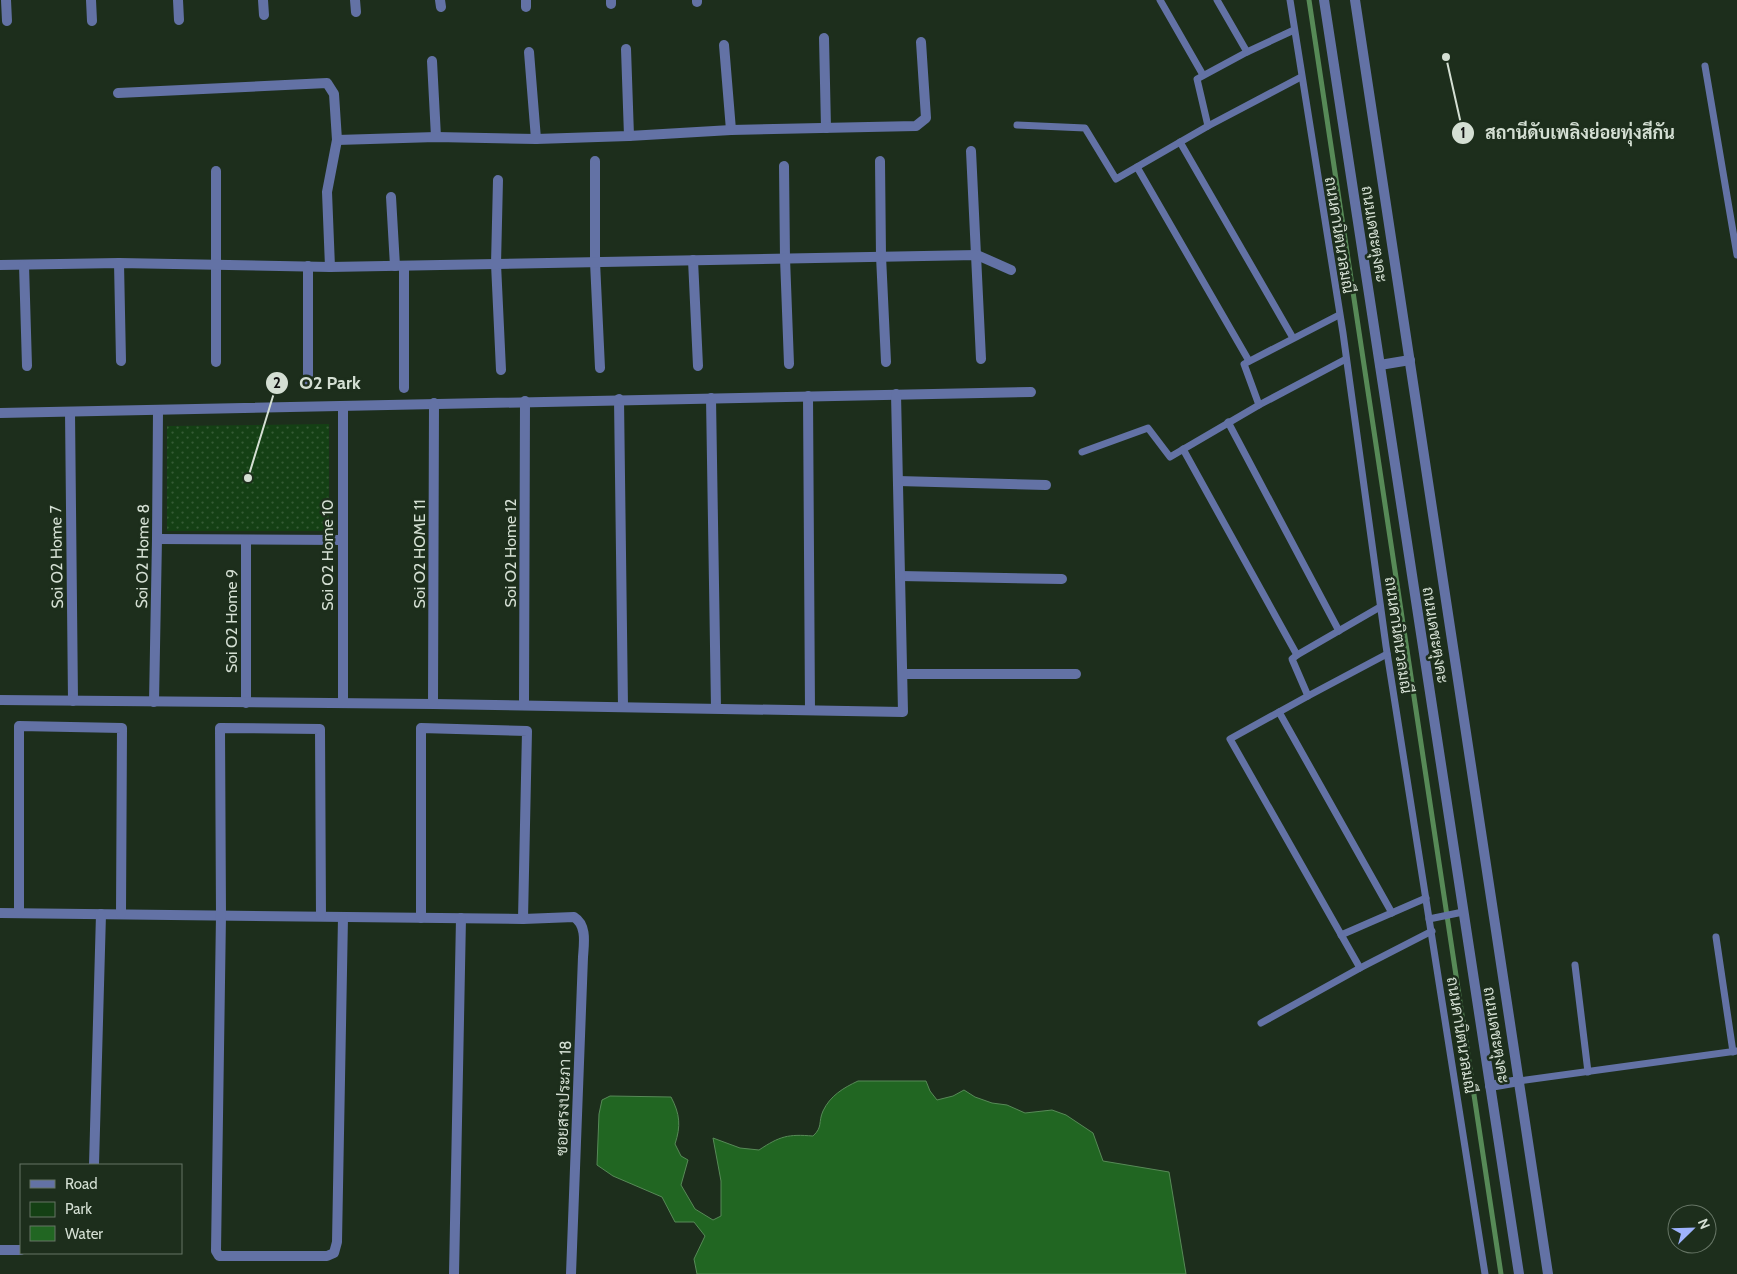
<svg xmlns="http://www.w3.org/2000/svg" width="1737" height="1274" font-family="Cabin,Sarabun,sans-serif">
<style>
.green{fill:url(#green-dots)}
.water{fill:#216622;stroke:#578a57}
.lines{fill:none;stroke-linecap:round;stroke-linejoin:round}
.stream{stroke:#578a57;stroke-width:5}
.service{stroke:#6372a5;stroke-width:7}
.minor{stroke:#6372a5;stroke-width:10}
.tertiary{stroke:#6372a5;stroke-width:10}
.labels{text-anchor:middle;stroke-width:5;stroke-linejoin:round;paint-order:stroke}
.street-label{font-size:16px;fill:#d4dfd3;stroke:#1d2e1c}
.leader{fill:none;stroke:#d4dfd3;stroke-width:2}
.callout-dot{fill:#d4dfd3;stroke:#1d2e1c;stroke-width:2}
.mark-label{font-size:15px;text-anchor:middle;font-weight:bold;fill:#111}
.callout-label{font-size:18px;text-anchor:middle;font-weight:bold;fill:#d4dfd3;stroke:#1d2e1c;stroke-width:5;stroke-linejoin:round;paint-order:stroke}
</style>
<defs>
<pattern id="green-dots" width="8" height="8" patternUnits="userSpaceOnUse" patternTransform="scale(1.25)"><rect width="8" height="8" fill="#144014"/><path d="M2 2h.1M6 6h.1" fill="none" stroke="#355b35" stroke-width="1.8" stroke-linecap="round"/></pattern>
</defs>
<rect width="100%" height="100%" fill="#1d2e1c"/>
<!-- green -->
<path class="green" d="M329,424V531H167V426Z"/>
<!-- water -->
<path class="water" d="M858,1081H926L930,1091L937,1100L953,1096L964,1090L975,1097L992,1103L1007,1105L1025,1113L1052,1110L1066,1115L1093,1133L1103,1161L1169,1172L1186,1274H697L694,1259L705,1236L694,1222H675L662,1197L613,1176L597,1165L599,1114L602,1100L610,1096L671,1097C680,1114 681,1126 675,1144L681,1156L688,1160L681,1185L695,1209L713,1220L721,1216V1181L713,1138L740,1148L759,1150C780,1136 788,1134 813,1136C823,1127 818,1122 823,1111C830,1096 843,1088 858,1081Z"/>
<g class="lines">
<!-- stream -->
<path class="stream" d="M1309,0L1501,1274"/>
<!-- service -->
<g class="service">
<path d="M1160,0L1203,75"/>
<path d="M1217,0L1247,52"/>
<path d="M1290,0L1343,333L1386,646L1485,1274"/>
<path d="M1705,66L1737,255"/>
<path d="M1017,125L1085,128L1116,179L1208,126L1197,79L1247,52L1294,30"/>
<path d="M1208,126L1301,77"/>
<path d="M1180,142L1293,338"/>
<path d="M1137,167L1249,361"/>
<path d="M1259,405L1346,359"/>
<path d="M1228,422L1339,631"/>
<path d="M1183,449L1297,655"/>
<path d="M1082,452L1148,428L1170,457L1259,405L1244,364L1339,315"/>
<path d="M1380,607L1297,655L1292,659L1308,696L1387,654"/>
<path d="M1279,712L1392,913"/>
<path d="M1429,919L1463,912"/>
<path d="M1341,935L1426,898"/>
<path d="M1716,937L1733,1052"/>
<path d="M1575,965L1588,1072"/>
<path d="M1360,968L1432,931"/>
<path d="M1261,1023L1360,968L1230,739L1308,696"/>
<path d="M1519,1081L1737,1051"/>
</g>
<!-- minor -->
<g class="minor">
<path d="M6,0L7,21"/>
<path d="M91,0L92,21"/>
<path d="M178,0L179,20"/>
<path d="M263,0L264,15"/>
<path d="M355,0L356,12"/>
<path d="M440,0L441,7"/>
<path d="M526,0V7"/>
<path d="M611,0V4"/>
<path d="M697,0V2"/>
<path d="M824,38L826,128"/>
<path d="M724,45L731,130"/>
<path d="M626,49L629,136"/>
<path d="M529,52L536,139"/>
<path d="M432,61L436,137"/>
<path d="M118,93L327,83L334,94L337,140L327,192L330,267"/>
<path d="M337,140L436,137L536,139L629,136L731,130L916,126L926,118L921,42"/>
<path d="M971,151L981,359"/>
<path d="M595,161V262L600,368"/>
<path d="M880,161L881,256L886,362"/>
<path d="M784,166L785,258L789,364"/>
<path d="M216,171V362"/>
<path d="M498,180L496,264L501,370"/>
<path d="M391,197L395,266"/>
<path d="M693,260L698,366"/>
<path d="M119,263L121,361"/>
<path d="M0,265L119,263L330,267L977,255L1011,270"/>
<path d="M24,265L27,366"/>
<path d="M308,266V383"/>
<path d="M404,388V266"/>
<path d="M808,396L810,710"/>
<path d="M711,398L716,708"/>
<path d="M619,399L623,707"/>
<path d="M70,412L73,701"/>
<path d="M0,413L1031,392"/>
<path d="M898,481L1046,485"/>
<path d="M157,539L342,540"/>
<path d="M246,540V703"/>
<path d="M900,576L1062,579"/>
<path d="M903,674H1076"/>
<path d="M0,700L433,704L903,712L896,394"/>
<path d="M154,702L157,539L158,411"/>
<path d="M343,703V407"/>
<path d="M433,704L434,403"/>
<path d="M524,705L525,401"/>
<path d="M0,913L523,919L574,917C587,925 584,943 583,957L571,1274"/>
<path d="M19,913V726L122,728L121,914"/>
<path d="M321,916L320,729L220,728L221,915L216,1251L219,1256H327L334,1253L337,1242L343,917"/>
<path d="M421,918V728L527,731L523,919"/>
<path d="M1490,1086L1519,1081"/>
<path d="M94,1165L101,914"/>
<path d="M0,1250H21"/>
<path d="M454,1274L461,918"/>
</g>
<!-- tertiary -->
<g class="tertiary">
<path d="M1324,0L1519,1274"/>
<path d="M1355,0L1548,1274"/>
<path d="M1380,365L1410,360"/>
</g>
</g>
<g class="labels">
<!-- street labels -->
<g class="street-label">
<text transform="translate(1375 234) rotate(81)" y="6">ถนนเดชะตุงคะ</text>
<text transform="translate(1340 235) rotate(81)" y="6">ถนนคานิตนวลมณี</text>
<text transform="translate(510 553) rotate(-90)" y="6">Soi O2 Home 12</text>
<text transform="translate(419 554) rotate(-90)" y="6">Soi O2 HOME 11</text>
<text transform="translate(327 555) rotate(-90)" y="6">Soi O2 Home 10</text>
<text transform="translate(142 556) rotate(-89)" y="6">Soi O2 Home 8</text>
<text transform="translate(56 557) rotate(-91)" y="6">Soi O2 Home 7</text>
<text transform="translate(231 621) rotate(-90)" y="6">Soi O2 Home 9</text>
<text transform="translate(1399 635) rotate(82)" y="6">ถนนคานิตนวลมณี</text>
<text transform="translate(1436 635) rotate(81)" y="6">ถนนเดชะตุงคะ</text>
<text transform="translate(1462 1035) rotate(81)" y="6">ถนนคานิตนวลมณี</text>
<text transform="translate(1497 1035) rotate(81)" y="6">ถนนเดชะตุงคะ</text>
<text transform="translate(563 1098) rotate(-88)" y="6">ซอยสรงประภา 18</text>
</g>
</g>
<!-- callouts -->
<path class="leader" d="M1446 57L1463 133M248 478L277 383"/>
<g class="callout-dot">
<circle cx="1446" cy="57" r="5"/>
<circle cx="248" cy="478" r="5"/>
<circle cx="1463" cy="133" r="12"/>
<circle cx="277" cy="383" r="12"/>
</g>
<g class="mark-label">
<text x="1463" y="138">1</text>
<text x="277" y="388">2</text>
</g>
<g class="callout-label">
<text x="1580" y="139">สถานีดับเพลิงย่อยทุ่งสีกัน</text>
<text x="330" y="389">O2 Park</text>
</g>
<!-- legend -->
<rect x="20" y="1164" width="162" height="90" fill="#1d2e1c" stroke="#667565"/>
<rect x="30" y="1180" width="25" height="8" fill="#6372a5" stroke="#667565"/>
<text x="65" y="1189" font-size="15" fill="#d4dfd3">Road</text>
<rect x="30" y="1202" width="25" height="15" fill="#144014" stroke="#667565"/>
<text x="65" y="1214" font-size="15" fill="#d4dfd3">Park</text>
<rect x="30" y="1226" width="25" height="15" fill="#216622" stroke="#667565"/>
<text x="65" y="1239" font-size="15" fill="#d4dfd3">Water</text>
<!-- north arrow -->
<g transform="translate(1692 1229) rotate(67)"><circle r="24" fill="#1d2e1c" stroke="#667565"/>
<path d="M0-4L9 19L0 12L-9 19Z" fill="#9eb3fd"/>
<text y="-8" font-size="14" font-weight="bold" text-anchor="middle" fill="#d4dfd3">N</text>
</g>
</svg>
